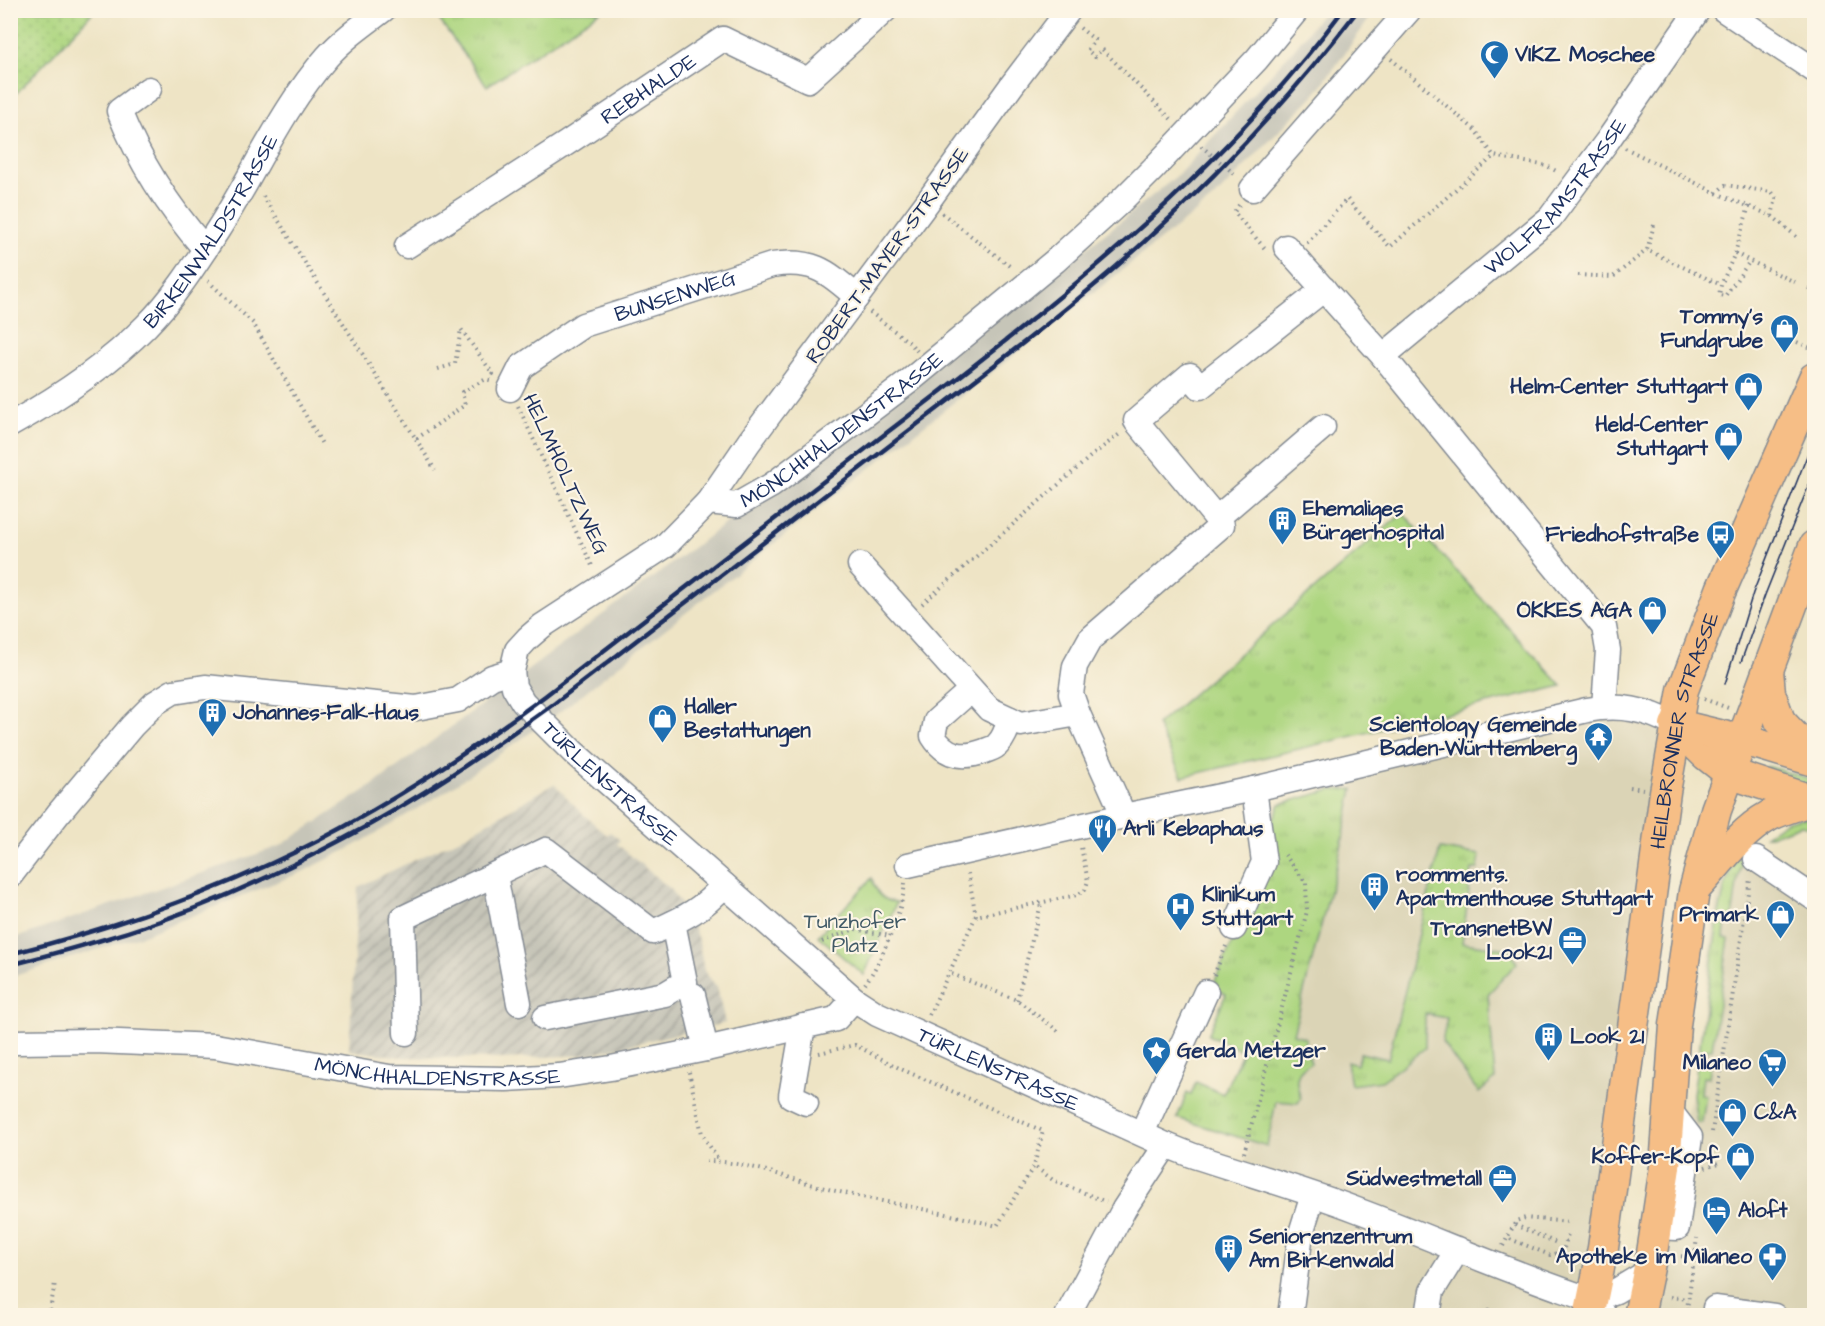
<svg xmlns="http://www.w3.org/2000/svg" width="1825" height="1326" font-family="'Architects Daughter',sans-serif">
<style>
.built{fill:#dbd4b6}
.industrial{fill:url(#industrial-furrows)}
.railway{fill:#c6c5b8}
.grass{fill:url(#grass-tufts);stroke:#64826f;stroke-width:1.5}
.garden{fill:url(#garden-dots);stroke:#64826f;stroke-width:1.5}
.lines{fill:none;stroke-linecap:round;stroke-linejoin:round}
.minor-casing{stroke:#848a92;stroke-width:27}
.major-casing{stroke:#848a92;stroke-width:33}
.path{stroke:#848a92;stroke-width:4;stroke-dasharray:1.5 4.5;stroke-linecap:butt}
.minor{stroke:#fff;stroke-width:24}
.major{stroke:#f6be86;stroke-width:30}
.tram{stroke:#1b2f5e;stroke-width:1.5}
.rail{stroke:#1b2f5e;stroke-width:4.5}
.labels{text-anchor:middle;stroke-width:4.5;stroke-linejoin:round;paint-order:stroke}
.poi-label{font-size:21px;font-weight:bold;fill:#1b2f5e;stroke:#fcf5e5;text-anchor:start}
.street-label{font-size:21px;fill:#1b2f5e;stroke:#fcf5e5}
.park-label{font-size:21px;fill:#405966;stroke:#fcf5e5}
</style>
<defs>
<pattern id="industrial-furrows" width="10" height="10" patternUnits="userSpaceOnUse" patternTransform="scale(1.5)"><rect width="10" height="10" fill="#c6c5b8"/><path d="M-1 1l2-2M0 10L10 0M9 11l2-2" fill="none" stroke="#a0a099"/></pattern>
<pattern id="grass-tufts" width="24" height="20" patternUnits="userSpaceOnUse" patternTransform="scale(1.5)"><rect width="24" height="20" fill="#add680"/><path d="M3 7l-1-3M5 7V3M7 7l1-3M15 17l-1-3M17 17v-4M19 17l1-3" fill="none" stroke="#94b871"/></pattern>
<pattern id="garden-dots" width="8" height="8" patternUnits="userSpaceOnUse" patternTransform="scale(1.5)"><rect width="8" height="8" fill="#add680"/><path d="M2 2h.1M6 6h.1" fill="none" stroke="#94b871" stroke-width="1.8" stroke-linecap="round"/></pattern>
</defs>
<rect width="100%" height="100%" fill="#fcf5e5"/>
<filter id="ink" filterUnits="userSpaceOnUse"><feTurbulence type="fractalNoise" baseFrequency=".0167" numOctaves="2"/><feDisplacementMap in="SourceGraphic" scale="12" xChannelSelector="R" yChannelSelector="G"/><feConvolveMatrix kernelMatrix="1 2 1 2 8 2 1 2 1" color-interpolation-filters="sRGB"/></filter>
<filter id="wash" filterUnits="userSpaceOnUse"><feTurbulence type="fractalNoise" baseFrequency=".008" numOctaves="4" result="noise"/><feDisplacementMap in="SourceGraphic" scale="24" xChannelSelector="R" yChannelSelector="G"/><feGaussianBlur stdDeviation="1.35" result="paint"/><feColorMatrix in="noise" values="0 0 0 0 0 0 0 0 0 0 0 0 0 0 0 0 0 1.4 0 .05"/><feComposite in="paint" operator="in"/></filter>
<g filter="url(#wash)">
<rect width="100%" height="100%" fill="#eee4c5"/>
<!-- built -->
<g class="built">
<path d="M1604,713L1670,731L1585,1315H1294L1318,1190L1244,1167L1250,1141L1267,1145L1276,1101L1353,789L1355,770Z"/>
<path d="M1723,841L1814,904V1315L1653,1316L1679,1136L1693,1092Z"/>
</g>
<!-- industrial -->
<path class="industrial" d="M554,784L582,813L607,835L610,832L620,840L617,844L669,888L690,916L699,943L704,971L717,987L725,1023L584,1055L503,1059L402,1057L349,1050L358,887L463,837Z"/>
<!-- railway -->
<path class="railway" d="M1324,11H1375L1316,93L1215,197L553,717L443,793L356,845L302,872L146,934L11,977L10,940L280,846L373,785L741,512L1050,278L1178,175L1294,49Z"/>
<!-- grass -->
<g class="grass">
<path d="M433,11H601L487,86Z"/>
<path d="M1403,513L1562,686L1182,777L1157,725Z"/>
<path d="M1767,766L1814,780V790L1765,775Z"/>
<path d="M1353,789L1341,848L1293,1034L1306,1038L1303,1050L1308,1052L1311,1063C1294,1070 1295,1083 1301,1098L1298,1103L1276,1101L1267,1146L1177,1118L1187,1093L1191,1094L1196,1082L1223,1094L1243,1051L1208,1035L1226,994L1212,987L1237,932L1226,927L1280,804L1331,790Z"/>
<path d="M1807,817H1814V827L1800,825L1770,836H1765L1787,821Z"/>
<path d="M1749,846L1754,849L1742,863L1738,877L1732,919H1726L1724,938L1729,939L1712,1049H1707L1705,1063L1711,1064L1709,1078L1703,1077L1701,1094L1706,1095L1702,1123H1697L1693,1094L1719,913L1726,883L1734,863Z"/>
<path d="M1440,849L1480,855L1478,869H1472L1462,943L1509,949L1517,963L1488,994L1495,1079L1479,1093L1442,1042L1447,1018L1425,1014V1048L1382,1081L1351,1085L1347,1062L1357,1065L1360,1053L1388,1059Z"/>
<path d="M872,878C876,892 881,901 897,902L864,975L818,936Z"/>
</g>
<!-- garden -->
<path class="garden" d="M11,10L94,11L11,99L10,11Z"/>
</g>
<g filter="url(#ink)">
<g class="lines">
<defs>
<g id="minor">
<path id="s1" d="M1069,10L1012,85L926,204L749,442L708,502L665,546L542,626L528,638L517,650L512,671L514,687L523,702L573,752L854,999L877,1014L1166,1145L1191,1155C1246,1173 1302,1189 1357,1210C1435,1239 1512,1274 1592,1300L1600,1307L1603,1313"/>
<path d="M1724,10L1814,70"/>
<path d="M149,89L119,111C139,161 169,208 205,249"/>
<path d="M1252,189L1409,10"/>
<path id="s2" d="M407,246L567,143L723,39L808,80L885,10"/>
<path d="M1286,247L1383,356L1604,627L1608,650L1604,707"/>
<path id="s3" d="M1383,356L1550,218L1608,140L1698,10"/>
<path id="s4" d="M510,389L521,367L583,325L772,265C814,259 826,271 857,297"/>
<path id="s5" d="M10,425C60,397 107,366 146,326C174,298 196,263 217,231C254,174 282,108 327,57C343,39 363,25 383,10"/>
<path id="s6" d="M708,502L737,505L772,485L907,383L1055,261L1120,202L1153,169L1257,59L1297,10"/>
<path d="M1217,518L1323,427"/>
<path d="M860,565L989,709L1021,724L1078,714"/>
<path d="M971,690L936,721L933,736C946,757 963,759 985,751C990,749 995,748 998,744C1005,737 1007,728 1010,719"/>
<path d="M1124,816L1078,714L1071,694L1075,666L1090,639L1222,525L1136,421L1190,375L1200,387L1324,289"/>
<path d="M1756,859L1814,898"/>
<path d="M908,865L1124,816L1254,789L1587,710C1619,704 1646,709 1675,725"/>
<path d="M495,875L519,1003"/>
<path d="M10,876L58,814L132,726L155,703L173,692L205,687L416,708L458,700L492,677L512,671"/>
<path d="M1234,928L1264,862L1254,789"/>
<path d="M693,995L706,1049"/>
<path d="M545,1018L665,994L685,982L673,923"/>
<path d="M803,1026L791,1096L806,1103"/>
<path d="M406,1033L403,918L546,850L653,932C684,918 701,911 724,885"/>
<path id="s7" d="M10,1041L15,1042L95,1041L215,1046L389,1077L506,1079L559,1076L611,1068L706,1049L836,1019L854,999"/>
<path d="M1142,1133L1206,992"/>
<path d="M1656,1227L1677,1228L1690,1137L1670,1111"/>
<path d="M1592,1300L1616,1291L1649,1271"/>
<path d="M1715,1308L1774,1316"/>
<path d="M1067,1316L1124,1209L1166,1145"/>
<path d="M1290,1316L1301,1233L1313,1195"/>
<path d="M1428,1316L1432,1291L1458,1249"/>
</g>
<g id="major">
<path d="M1768,670L1770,693L1780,721L1814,757"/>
<path d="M1675,725L1706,755L1729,773L1814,801"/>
<path d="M1678,725L1761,745L1814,761"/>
<path d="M1698,886C1719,863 1740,832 1769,816C1783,809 1798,805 1813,800"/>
<path id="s8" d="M1589,1316L1603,1248L1665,792L1683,690L1721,590L1814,378"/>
<path d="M1639,1316L1652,1253L1665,1167L1675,1025L1694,891L1716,810L1814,546"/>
</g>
</defs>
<!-- minor casing -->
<use href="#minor" class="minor-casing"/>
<!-- major casing -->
<use href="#major" class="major-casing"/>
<!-- path -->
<g class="path">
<path d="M1080,28L1095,40L1087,50L1095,57L1102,49L1171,119"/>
<path d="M1391,59L1475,130L1494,156L1547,166L1558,172"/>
<path d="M1201,146L1237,176"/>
<path d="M1625,148L1716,193L1772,216L1797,237"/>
<path d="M1716,193L1725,185L1772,192L1776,198L1772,216"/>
<path d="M263,196L416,439L465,405L462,392L486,379L493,381"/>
<path d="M1239,205L1234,212L1266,250"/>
<path d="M1749,206L1735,253L1721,285L1719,295L1725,296L1750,261L1795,282"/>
<path d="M942,213L1012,268"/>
<path d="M1654,225L1647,250L1721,285"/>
<path d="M1307,243L1347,199L1390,247L1494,156"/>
<path d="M1735,253L1750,261"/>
<path d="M1578,275L1613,277L1647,250"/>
<path d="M208,281L253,323L322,444"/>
<path d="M1808,288L1814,291"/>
<path d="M870,312L910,343L917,351"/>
<path d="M1797,342L1814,349"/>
<path d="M438,369L455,364L461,329L493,374L491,375"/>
<path d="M518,406L593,568"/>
<path d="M416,439L435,470"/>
<path d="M922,604L1090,457L1121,433"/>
<path d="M1704,699L1728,708"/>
<path d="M1630,787L1643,789"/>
<path d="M968,873L976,916"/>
<path d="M822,942L855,929L890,936"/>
<path d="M1214,975L1226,946"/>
<path d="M865,984C882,961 902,912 905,883"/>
<path d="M1017,1000L1041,904"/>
<path d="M929,1015L949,973"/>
<path d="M1058,1031L1017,1000L949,973L976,916L1077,895L1085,890L1088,881L1081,847"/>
<path d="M819,1053L855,1045L901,1069L1043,1131L1034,1166"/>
<path d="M689,1072L702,1134L719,1161"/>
<path d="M1712,1132L1750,879"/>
<path d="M1244,1153L1307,911L1306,883L1285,855"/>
<path d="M706,1161C749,1161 797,1182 840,1192C892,1204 945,1212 997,1226L1034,1166L1053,1180L1106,1202"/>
<path d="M1705,1167L1719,1163"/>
<path d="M1515,1225L1559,1244"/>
<path d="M1510,1239L1550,1255L1563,1251L1568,1234"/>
<path d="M1503,1246L1516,1221L1525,1218L1570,1222"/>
<path d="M1675,1256L1694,1257"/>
<path d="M1670,1297L1688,1299"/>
<path d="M49,1316L55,1283"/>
<path d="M1487,1316L1489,1309"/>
<path d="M1686,1316L1697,1238"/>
</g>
<!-- minor -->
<use href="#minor" class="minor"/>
<!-- major -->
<use href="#major" class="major"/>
<!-- tram -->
<g class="tram">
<path d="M1741,662L1765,595L1814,472"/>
<path d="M1725,684L1753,593L1814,438"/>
</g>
<!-- rail -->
<g class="rail">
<path d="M10,954C125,925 239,884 342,828C413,789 480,744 545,696C659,609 772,521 885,434C1051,307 1217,179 1343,10"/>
<path d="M10,965C50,955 89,944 128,932C203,908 276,875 345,838C419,799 487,752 555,703C671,614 787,525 902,436C984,373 1068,311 1144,242C1222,171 1294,94 1358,10"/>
</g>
</g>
</g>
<!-- icons -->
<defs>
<symbol id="mosque-pin" viewBox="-11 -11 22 30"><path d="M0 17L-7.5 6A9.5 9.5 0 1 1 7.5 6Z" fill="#1f6fb2" stroke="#fcf5e5"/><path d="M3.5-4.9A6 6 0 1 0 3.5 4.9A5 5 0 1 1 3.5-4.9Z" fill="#fff"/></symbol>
<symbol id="shop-pin" viewBox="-11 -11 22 30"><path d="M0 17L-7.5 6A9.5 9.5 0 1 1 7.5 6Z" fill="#1f6fb2" stroke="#fcf5e5"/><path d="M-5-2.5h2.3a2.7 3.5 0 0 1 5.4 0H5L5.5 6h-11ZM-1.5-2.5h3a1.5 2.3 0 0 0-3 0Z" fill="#fff"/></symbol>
<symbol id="building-pin" viewBox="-11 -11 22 30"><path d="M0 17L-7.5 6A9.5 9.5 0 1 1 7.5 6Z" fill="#1f6fb2" stroke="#fcf5e5"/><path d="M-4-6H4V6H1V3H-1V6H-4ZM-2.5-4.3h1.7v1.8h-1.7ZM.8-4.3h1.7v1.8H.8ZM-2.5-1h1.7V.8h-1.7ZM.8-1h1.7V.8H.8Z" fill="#fff"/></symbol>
<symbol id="bus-pin" viewBox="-11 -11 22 30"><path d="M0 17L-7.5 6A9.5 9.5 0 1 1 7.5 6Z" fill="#1f6fb2" stroke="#fcf5e5"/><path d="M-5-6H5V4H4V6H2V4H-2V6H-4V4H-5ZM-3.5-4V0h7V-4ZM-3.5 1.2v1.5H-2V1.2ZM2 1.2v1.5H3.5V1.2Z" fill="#fff"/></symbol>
<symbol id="temple-pin" viewBox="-11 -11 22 30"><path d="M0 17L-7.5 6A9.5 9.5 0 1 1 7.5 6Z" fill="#1f6fb2" stroke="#fcf5e5"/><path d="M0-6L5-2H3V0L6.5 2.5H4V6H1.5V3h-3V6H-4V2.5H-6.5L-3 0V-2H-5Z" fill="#fff"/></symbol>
<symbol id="restaurant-pin" viewBox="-11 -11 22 30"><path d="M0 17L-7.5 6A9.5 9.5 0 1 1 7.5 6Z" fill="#1f6fb2" stroke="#fcf5e5"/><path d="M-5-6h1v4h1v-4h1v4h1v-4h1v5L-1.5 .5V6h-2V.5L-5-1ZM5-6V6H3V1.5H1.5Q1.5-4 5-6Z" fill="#fff"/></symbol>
<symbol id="hospital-pin" viewBox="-11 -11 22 30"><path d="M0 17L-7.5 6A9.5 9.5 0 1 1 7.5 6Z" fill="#1f6fb2" stroke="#fcf5e5"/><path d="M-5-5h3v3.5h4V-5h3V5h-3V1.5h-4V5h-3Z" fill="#fff"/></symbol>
<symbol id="office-pin" viewBox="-11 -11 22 30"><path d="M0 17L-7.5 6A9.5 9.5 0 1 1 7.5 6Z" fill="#1f6fb2" stroke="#fcf5e5"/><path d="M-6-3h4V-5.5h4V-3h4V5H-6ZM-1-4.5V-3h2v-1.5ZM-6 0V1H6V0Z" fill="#fff"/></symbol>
<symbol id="sight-pin" viewBox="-11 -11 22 30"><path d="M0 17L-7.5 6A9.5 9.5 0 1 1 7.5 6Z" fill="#1f6fb2" stroke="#fcf5e5"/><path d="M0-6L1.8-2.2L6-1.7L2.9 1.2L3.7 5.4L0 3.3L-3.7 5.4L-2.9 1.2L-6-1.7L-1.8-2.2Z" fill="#fff"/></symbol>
<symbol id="supermarket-pin" viewBox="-11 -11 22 30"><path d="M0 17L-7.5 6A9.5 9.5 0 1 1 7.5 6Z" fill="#1f6fb2" stroke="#fcf5e5"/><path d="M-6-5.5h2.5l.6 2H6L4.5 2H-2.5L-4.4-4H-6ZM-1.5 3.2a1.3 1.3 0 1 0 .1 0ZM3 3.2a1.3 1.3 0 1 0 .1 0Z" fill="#fff"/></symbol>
<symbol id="hotel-pin" viewBox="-11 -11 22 30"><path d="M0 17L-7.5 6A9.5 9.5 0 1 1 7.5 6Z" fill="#1f6fb2" stroke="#fcf5e5"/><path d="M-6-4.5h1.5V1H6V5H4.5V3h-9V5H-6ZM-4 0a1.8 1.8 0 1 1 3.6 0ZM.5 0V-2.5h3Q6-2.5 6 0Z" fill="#fff"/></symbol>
<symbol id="pharmacy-pin" viewBox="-11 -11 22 30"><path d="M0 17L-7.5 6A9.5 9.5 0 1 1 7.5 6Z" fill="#1f6fb2" stroke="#fcf5e5"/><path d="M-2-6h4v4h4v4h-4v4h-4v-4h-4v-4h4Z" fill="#fff"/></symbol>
</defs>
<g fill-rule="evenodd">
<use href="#mosque-pin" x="1478" y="38" width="33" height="45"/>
<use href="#shop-pin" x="1768" y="312" width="33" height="45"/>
<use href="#shop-pin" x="1732" y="370" width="33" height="45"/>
<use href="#shop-pin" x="1712" y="420" width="33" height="45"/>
<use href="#building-pin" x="1266" y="504" width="33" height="45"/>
<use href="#bus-pin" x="1704" y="518" width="33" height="45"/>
<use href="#shop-pin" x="1636" y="594" width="33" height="45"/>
<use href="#building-pin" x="196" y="696" width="33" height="45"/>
<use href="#shop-pin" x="646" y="702" width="33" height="45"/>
<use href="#temple-pin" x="1582" y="720" width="33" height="45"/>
<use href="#restaurant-pin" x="1086" y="812" width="33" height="45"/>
<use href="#building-pin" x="1358" y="870" width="33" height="45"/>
<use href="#hospital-pin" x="1164" y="890" width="33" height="45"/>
<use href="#shop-pin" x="1764" y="898" width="33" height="45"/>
<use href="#office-pin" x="1556" y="924" width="33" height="45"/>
<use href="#building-pin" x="1532" y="1020" width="33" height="45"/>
<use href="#sight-pin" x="1140" y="1034" width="33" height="45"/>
<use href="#supermarket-pin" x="1756" y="1046" width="33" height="45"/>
<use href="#shop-pin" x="1716" y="1096" width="33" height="45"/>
<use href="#shop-pin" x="1724" y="1140" width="33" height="45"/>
<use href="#office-pin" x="1486" y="1162" width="33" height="45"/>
<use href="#hotel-pin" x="1700" y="1194" width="33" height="45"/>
<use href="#building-pin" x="1212" y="1232" width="33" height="45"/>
<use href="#pharmacy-pin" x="1756" y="1240" width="33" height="45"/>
</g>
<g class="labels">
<!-- poi labels -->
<g class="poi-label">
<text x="1515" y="61">VIKZ Moschee</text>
<text x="1763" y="323" text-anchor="end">Tommy's<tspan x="1763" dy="24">Fundgrube</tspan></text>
<text x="1728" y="393" text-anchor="end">Helm-Center Stuttgart</text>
<text x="1708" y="431" text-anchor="end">Held-Center<tspan x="1708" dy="24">Stuttgart</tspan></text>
<text x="1303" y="515">Ehemaliges<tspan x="1303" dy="24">Bürgerhospital</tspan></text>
<text x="1699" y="541" text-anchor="end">Friedhofstraße</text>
<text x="1632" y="617" text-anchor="end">ÖKKES AGA</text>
<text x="684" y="713">Haller<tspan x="684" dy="24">Bestattungen</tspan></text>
<text x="233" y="719">Johannes-Falk-Haus</text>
<text x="1577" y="731" text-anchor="end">Scientology Gemeinde<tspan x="1577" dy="24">Baden-Württemberg</tspan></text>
<text x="1123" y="835">Arli Kebaphaus</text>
<text x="1396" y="881">roomments.<tspan x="1396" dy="24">Apartmenthouse Stuttgart</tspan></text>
<text x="1202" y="901">Klinikum<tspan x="1202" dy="24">Stuttgart</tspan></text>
<text x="1759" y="921" text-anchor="end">Primark</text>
<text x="1552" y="935" text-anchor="end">TransnetBW<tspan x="1552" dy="24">Look21</tspan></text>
<text x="1570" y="1043">Look 21</text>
<text x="1177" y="1057">Gerda Metzger</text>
<text x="1751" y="1069" text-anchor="end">Milaneo</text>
<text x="1754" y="1119">C&amp;A</text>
<text x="1719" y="1163" text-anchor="end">Koffer-Kopf</text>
<text x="1482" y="1185" text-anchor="end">Südwestmetall</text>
<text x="1738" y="1217">Aloft</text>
<text x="1249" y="1243">Seniorenzentrum<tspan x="1249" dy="24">Am Birkenwald</tspan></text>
<text x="1752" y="1263" text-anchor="end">Apotheke im Milaneo</text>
</g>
<!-- street labels -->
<g class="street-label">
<text dy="7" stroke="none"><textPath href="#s2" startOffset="288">REBHALDE</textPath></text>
<text dy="7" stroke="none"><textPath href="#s3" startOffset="236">WOLFRAMSTRASSE</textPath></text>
<text dy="7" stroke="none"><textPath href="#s5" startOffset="284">BIRKENWALDSTRASSE</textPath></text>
<text transform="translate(887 255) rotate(-54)" y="7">ROBERT-MAYER-STRASSE</text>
<text dy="7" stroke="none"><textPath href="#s4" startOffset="196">BUNSENWEG</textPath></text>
<text dy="7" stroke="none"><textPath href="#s6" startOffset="158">MÖNCHHALDENSTRASSE</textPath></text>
<text transform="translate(566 474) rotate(65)" y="7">HELMHOLTZWEG</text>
<text dy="7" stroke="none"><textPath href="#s8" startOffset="594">HEILBRONNER STRASSE</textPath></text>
<text dy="7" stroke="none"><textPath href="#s1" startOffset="1028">TÜRLENSTRASSE</textPath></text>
<text dy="7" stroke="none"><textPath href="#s7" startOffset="430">MÖNCHHALDENSTRASSE</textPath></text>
<text dy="7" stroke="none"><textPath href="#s1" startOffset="1514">TÜRLENSTRASSE</textPath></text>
</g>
<!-- park labels -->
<g class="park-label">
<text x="855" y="928">Tunzhofer<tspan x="855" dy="24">Platz</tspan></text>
</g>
</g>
<!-- margin -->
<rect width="1825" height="1326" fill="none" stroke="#fcf5e5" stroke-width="36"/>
</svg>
